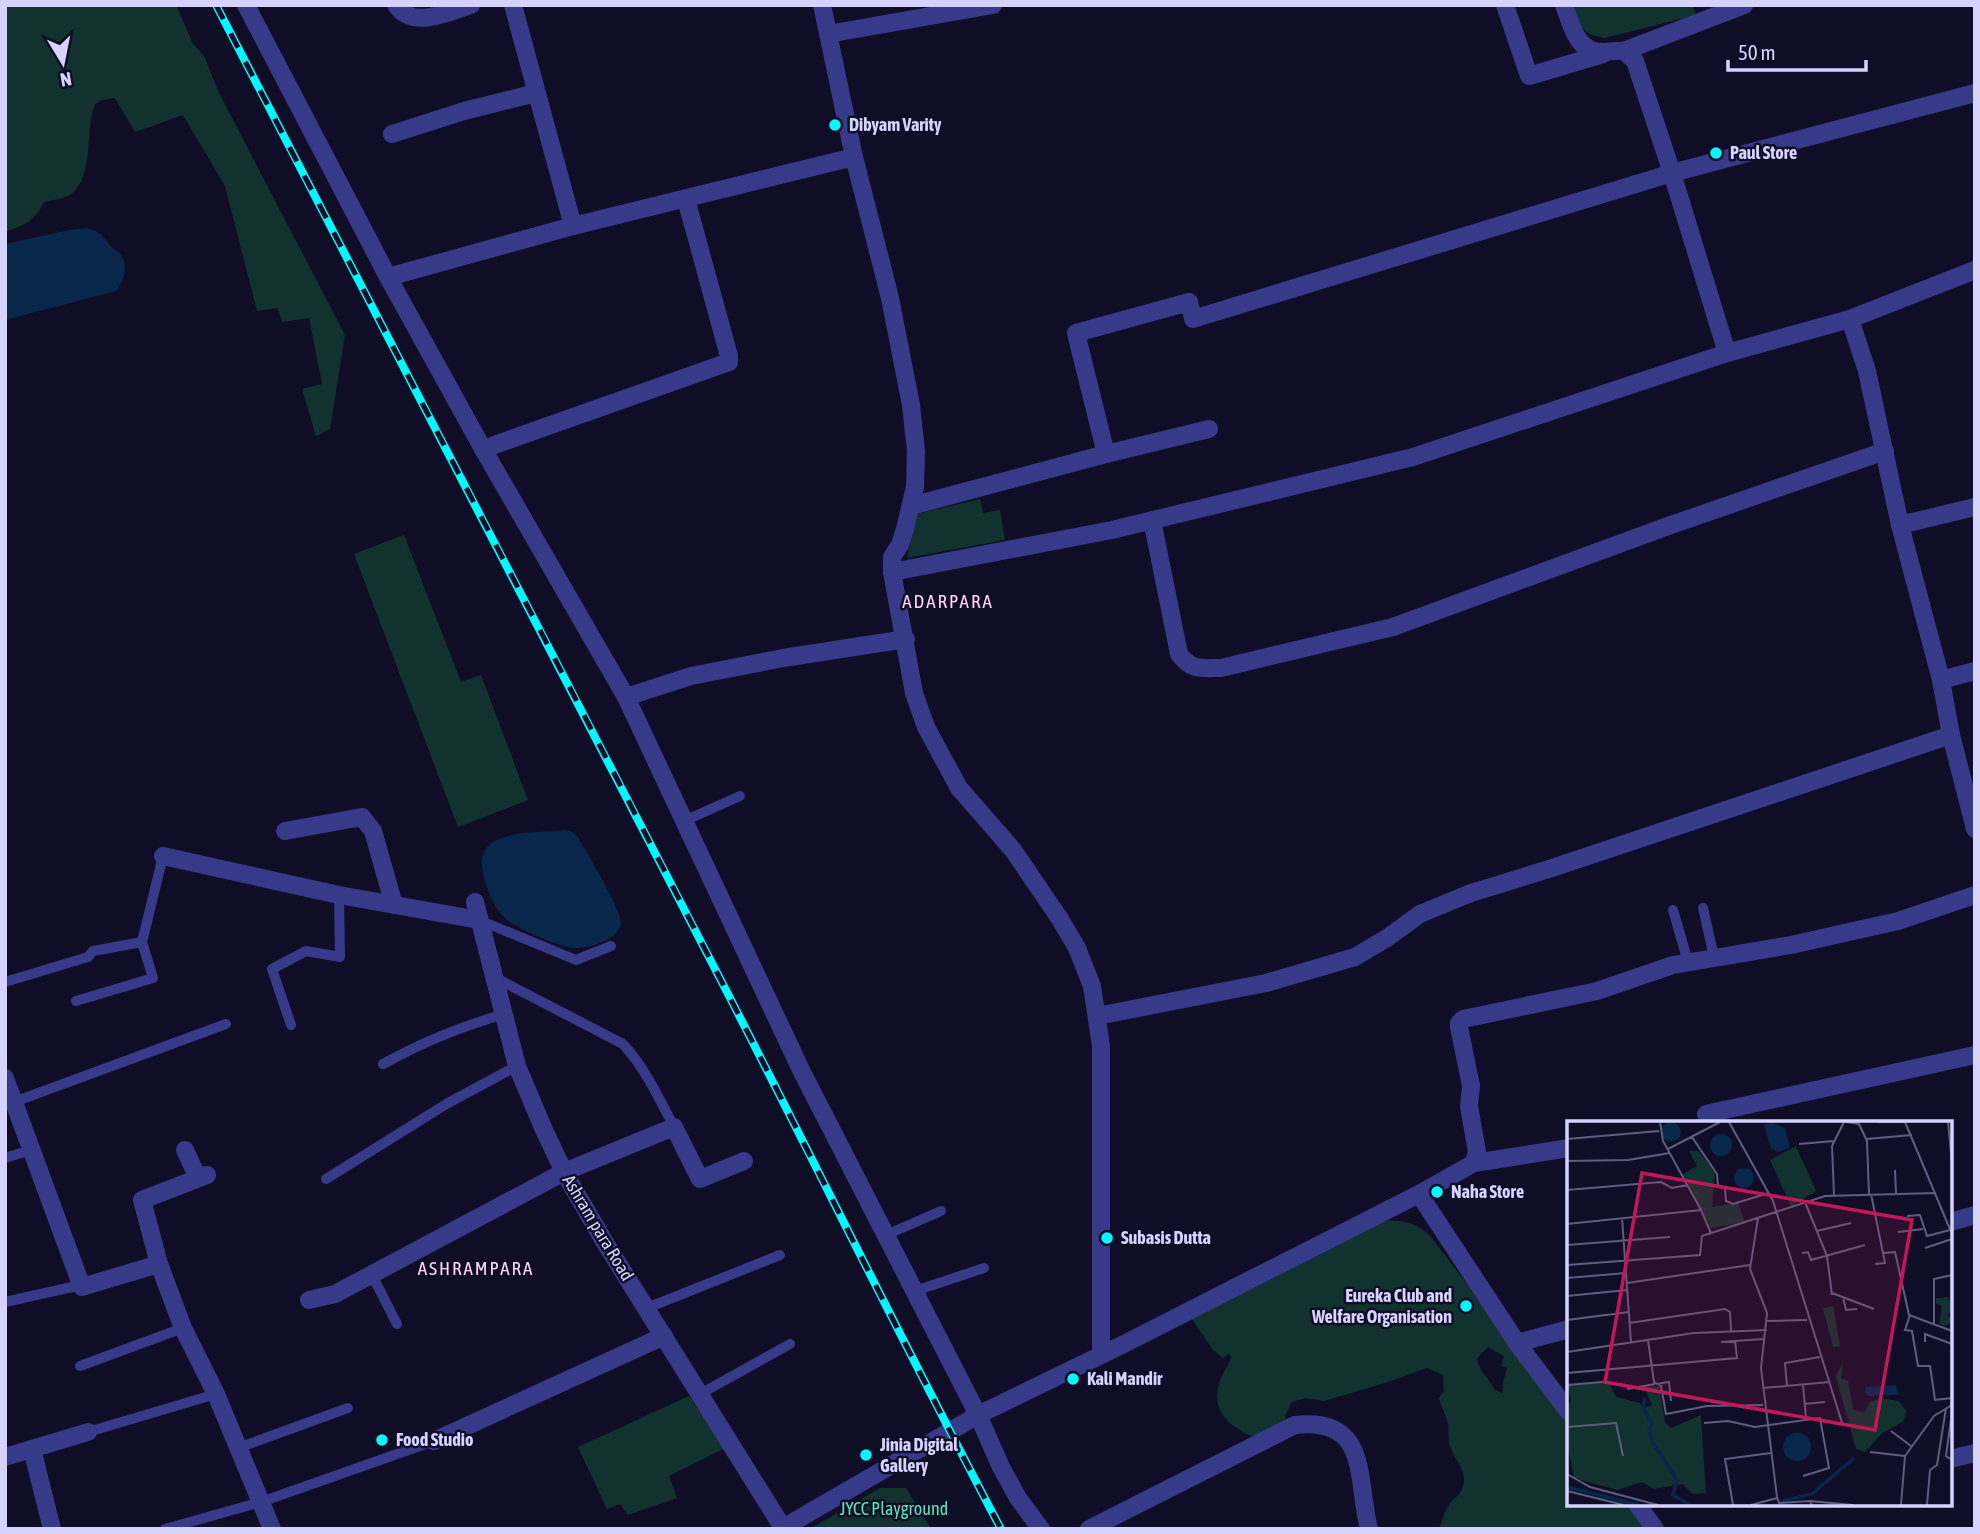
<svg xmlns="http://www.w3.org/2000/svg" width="1980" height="1534" font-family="'Asap Condensed',sans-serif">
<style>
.green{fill:#11322e;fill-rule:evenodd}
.water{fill:#09264b}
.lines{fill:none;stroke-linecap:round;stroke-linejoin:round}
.service{stroke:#373a89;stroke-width:10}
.minor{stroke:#373a89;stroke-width:18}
.rail-casing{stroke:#00f9ff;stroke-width:8}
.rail{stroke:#100e27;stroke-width:5;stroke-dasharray:16;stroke-linecap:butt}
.poi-dot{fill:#00f9ff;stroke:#100e27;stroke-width:2.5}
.labels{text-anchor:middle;stroke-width:5;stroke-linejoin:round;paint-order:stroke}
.poi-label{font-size:18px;font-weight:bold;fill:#d6d4ff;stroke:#100e27;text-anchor:start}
.street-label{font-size:18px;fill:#d6d4ff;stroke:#100e27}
.park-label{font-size:18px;fill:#59e6b8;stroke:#100e27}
.neighbourhood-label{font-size:19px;letter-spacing:2px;fill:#ffd6f3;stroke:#100e27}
.inset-river{fill:none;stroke:#09264b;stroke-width:3.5}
.inset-road{fill:none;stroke:#5f5d7d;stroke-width:2}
.view{fill:#c2185b;fill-opacity:0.15;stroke:#c2185b;stroke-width:3.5}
.inset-edge{fill:none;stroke:#d6d4ff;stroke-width:3.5}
</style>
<rect width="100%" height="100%" fill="#100e27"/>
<!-- green -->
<g class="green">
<path d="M5,5H176L193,44L204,56L218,91L345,335L330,429L316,436L302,389L322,384L309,318L282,322L278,308L257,311L225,186L183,115L135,132L115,98L102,100L95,104C85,128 94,178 71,194C63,199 53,200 44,202C34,222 26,224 5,232Z"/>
<path d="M1573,5H1693L1696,15L1605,38C1581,35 1581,26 1573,5Z"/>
<path d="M980,499L983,513L1000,510L1005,540L907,558L912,536V515Z"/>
<path d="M404,535L461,682L481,675L528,800L458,827L354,554Z"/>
<path d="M1384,1221C1403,1220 1417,1222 1431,1237L1569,1417V1504H1635L1653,1529H1439C1442,1521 1445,1510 1450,1503C1455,1497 1461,1495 1463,1486C1468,1470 1454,1460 1450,1446C1448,1439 1449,1431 1448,1424C1446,1415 1441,1407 1439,1398L1444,1391L1443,1375L1427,1368L1385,1383L1324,1401L1305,1398L1292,1402L1285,1416L1288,1425L1258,1439C1234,1429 1210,1414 1219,1384C1221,1375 1228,1367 1231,1358L1229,1354L1223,1358L1213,1350L1192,1319ZM1488,1347L1504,1356L1501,1366L1507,1368L1503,1383V1393L1495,1390C1488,1377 1479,1372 1477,1358Z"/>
<path d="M689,1396L725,1448L669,1476L677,1498L628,1515L620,1504L607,1509L578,1447Z"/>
<path d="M880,1488H906L931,1529H810Z"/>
</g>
<!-- water -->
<g class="water">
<path d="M87,228C104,233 102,237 113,248C115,251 119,251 121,255C129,266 124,282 116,291L5,320V244L69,230Z"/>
<path d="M566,830L572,832L578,837C587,853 621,909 621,923C620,940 587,949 573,948C560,947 513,927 505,918C495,909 489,894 485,881C483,873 480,863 483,855C490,829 546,833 566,830Z"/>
</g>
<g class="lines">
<!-- service -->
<g class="service">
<path d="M684,821L740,796"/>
<path d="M1703,908L1714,957"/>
<path d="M1673,910L1688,962"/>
<path d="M479,920L576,960L611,946"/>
<path d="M494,977L623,1044C645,1068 659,1098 674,1127"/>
<path d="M5,982L88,957L93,951L142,942L163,856"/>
<path d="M76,1001L153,978L142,942"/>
<path d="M291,1025L272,969L306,951L340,957L339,895"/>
<path d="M383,1064C425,1041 458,1028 504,1014"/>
<path d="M14,1102L226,1024"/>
<path d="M5,1158L31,1150"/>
<path d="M326,1179L448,1103L517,1066"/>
<path d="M886,1235L941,1211"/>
<path d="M372,1275L397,1324"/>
<path d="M915,1291L984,1268"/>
<path d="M5,1302L81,1285"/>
<path d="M647,1308L780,1255"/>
<path d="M80,1366L183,1328"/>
<path d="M700,1394L790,1344"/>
<path d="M88,1432L216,1394"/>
<path d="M238,1448L348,1408"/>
<path d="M165,1529L261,1502L434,1441"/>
</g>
<!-- minor -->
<g class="minor">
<path d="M246,5L388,277L483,449L626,697L801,1070L978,1415L1001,1467L1018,1498L1041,1529"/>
<path d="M396,5C412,30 449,12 471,5"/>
<path d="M513,5L573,226"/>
<path d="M822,5L854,157L890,298L911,405L916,451L915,487L905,529L900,545L892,557V572L914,693L926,727L959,788L1013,850L1060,919L1077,948L1092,986L1101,1046V1355"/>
<path d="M1505,5L1529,76L1603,54"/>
<path d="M1564,5C1571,24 1577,52 1601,52C1609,52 1616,50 1624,51L1635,61L1672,173L1727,353"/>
<path d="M828,34L993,5"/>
<path d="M1624,51L1744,5"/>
<path d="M392,134L464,111L536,93"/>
<path d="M388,277L573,226L854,157"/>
<path d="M1850,319L1867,371L1900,525L1941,680L1951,735L1975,829"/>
<path d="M483,449L729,362V356L686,199"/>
<path d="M1106,454L1076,333L1189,302L1193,319L1672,173L1975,93"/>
<path d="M911,506L1106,454L1209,429"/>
<path d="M1152,520L1179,654C1192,671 1201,668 1221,668L1393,627L1668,526L1885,451"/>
<path d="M1900,525L1975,507"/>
<path d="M892,572L1112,530L1413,457L1727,353L1850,319L1975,270"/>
<path d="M1941,680L1975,671"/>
<path d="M626,697L691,676L783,658L906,639"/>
<path d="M285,831L362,817L373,831L394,905"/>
<path d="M163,856L339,895L479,920"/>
<path d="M475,902L517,1066L544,1130L564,1172L604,1241L783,1528"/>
<path d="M1097,1016L1266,983L1355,957L1387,938L1420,914L1471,893L1549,869L1951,735"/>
<path d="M5,1078L82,1287L159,1264"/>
<path d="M1706,1114L1975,1055"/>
<path d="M185,1150L198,1178"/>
<path d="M1474,1163L1569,1148"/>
<path d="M207,1175L142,1200L159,1264L183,1328L216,1394L272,1529"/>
<path d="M1419,1194L1517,1343L1569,1329"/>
<path d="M1950,1222L1975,1215"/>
<path d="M309,1300L335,1294L564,1172L674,1127L700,1179L744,1161"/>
<path d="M1517,1343L1569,1412"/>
<path d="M434,1441L664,1336"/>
<path d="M32,1449L52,1529"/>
<path d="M5,1457L88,1432"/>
<path d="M1950,1459L1975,1453"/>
<path d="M1637,1504L1655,1529"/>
<path d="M781,1529L978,1415L1124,1344L1419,1194L1474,1163L1477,1152L1469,1106L1471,1086L1459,1027V1023L1463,1019L1597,991L1673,965L1791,945L1898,921L1975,895"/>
<path d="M1089,1529L1295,1425C1370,1417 1356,1478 1369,1529"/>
</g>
<defs>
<path id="rail" d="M216,5C386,334 557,662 727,992C819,1171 907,1351 1001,1529"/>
</defs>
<!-- rail casing -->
<use href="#rail" class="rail-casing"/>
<!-- rail -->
<use href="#rail" class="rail"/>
</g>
<!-- markers -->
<g class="poi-dot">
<circle cx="835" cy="125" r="7"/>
<circle cx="1716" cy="153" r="7"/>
<circle cx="1437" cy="1192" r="7"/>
<circle cx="1107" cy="1238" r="7"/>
<circle cx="1466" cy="1306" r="7"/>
<circle cx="1073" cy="1379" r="7"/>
<circle cx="382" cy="1440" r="7"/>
<circle cx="866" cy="1455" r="7"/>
</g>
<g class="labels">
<!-- poi labels -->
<g class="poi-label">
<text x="849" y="131">Dibyam Varity</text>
<text x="1730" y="159">Paul Store</text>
<text x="1451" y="1198">Naha Store</text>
<text x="1121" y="1244">Subasis Dutta</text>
<text x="1452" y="1302" text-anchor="end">Eureka Club and<tspan x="1452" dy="21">Welfare Organisation</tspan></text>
<text x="1087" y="1385">Kali Mandir</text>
<text x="396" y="1446">Food Studio</text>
<text x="880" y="1451">Jinia Digital<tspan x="880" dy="21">Gallery</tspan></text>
</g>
<!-- street labels -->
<g class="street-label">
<text transform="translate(598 1228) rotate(59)" y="6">Ashram para Road</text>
</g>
<!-- park labels -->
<g class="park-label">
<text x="894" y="1515">JYCC Playground</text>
</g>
<!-- neighbourhood labels -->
<g class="neighbourhood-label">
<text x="948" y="608">ADARPARA</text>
<text x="476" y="1275">ASHRAMPARA</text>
</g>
</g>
<!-- overview -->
<g transform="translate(1567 1121)">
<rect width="385" height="385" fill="#100e27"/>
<path d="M229,25L249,70L224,85L203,39ZM122,30H132L148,52L145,86L171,82L178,101L144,107L116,53L130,45ZM381,176L385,189L380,195L384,196L385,202L377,205L372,203L375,185L369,183V177ZM266,185L273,225L266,226L256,187ZM276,242L274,257L281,260L286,288L297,292L303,281L314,277L332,280L339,290L337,300L315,312L298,331L289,328L269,255ZM42,262L49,276L73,282L76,288L85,284L77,266L92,265L98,301L104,307L134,294L139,372L126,373L116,363L87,368L75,361L50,369L7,357L1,327L0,286L4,279L0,264Z" fill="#11322e"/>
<path d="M94 11a10 10 0 1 1 20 0a10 10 0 1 1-20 0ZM204,1L218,7L223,27L211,31L204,28L197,4ZM143 24a11 11 0 1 1 22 0a11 11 0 1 1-22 0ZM167 57a10 10 0 1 1 20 0a10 10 0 1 1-20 0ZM329,264L332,274L302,275L298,271L299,266ZM216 326a14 14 0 1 1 28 0a14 14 0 1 1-28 0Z" fill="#09264b"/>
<path class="inset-river" d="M78,277L76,286L85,303L82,309L86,322L110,359L106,374L123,384M0,366L72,384M215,380L245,373L287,337"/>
<path class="inset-road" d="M93,1L96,20L134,89M162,1L206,80L276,305M279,1L292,3L300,20L302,73M311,1H339M338,1L385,113M381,1L385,43M125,16L150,53L151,65L158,67L159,80L166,83L202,72M0,18L92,10M299,18L345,14M232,23L267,20M101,28L153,1M0,40L61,39L103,32M328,49L329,72M0,69L94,61L105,67L121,64M304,73L318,142L308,143M267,74L265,25L277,1M238,81L260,135L265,174M340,95L353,94L360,115L383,109M55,97L64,221M191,97L183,148L200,192L194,247L210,376L212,382L243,380L245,384M0,103L134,89L144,112M250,110L284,102M331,111L356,108M0,124L103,116M358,127L385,118M235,132L241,131L244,139L298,124M317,132L328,131L342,194L385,210M0,144L133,134L135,115L258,75L369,72M0,157L59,152M60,162L183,144M265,172L307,188M0,175L60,169M276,176L279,189L290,188M343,194L338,209L345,210L351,245H363L368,279L385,277M0,199L62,191M200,200L240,199M62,202L158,188L163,191L164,210M367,205V158L385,154M81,219L87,261L94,265L99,293L140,285L196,284M154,221L196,218M358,221V213L385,223M0,231L127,212L200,209M0,252L170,237L168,220M90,263L102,261L104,280M0,264L36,261M236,264L239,297M220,265L218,242L253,236M196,267L262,261M60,268L88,263M237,283L258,281M385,290L379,335L385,339M137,302L161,300L188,306L253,297L262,347L236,355M0,306L49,302L56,335M324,310L344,325M303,331L338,335M0,353L23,366L91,384M0,370L57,384M243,380L286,384M166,384L158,338L204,332M184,384L210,377M334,384L338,335L367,295L385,284M360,384L363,349L370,344L379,287"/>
<path class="view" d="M75,52L345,99L308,309L38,261Z"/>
<rect width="385" height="385" class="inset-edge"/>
</g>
<!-- border -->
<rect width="1980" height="1534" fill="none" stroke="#d6d4ff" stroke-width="14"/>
<!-- north arrow -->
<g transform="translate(63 63) rotate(170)" stroke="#100e27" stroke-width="5" paint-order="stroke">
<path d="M0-5L12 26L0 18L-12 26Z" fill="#d6d4ff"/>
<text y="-10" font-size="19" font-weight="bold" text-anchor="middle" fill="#d6d4ff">N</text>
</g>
<!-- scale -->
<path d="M1728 60v10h138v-10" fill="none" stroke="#d6d4ff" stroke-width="3.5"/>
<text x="1738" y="60" font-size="21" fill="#d6d4ff" stroke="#100e27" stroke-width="5" paint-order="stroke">50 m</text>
</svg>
